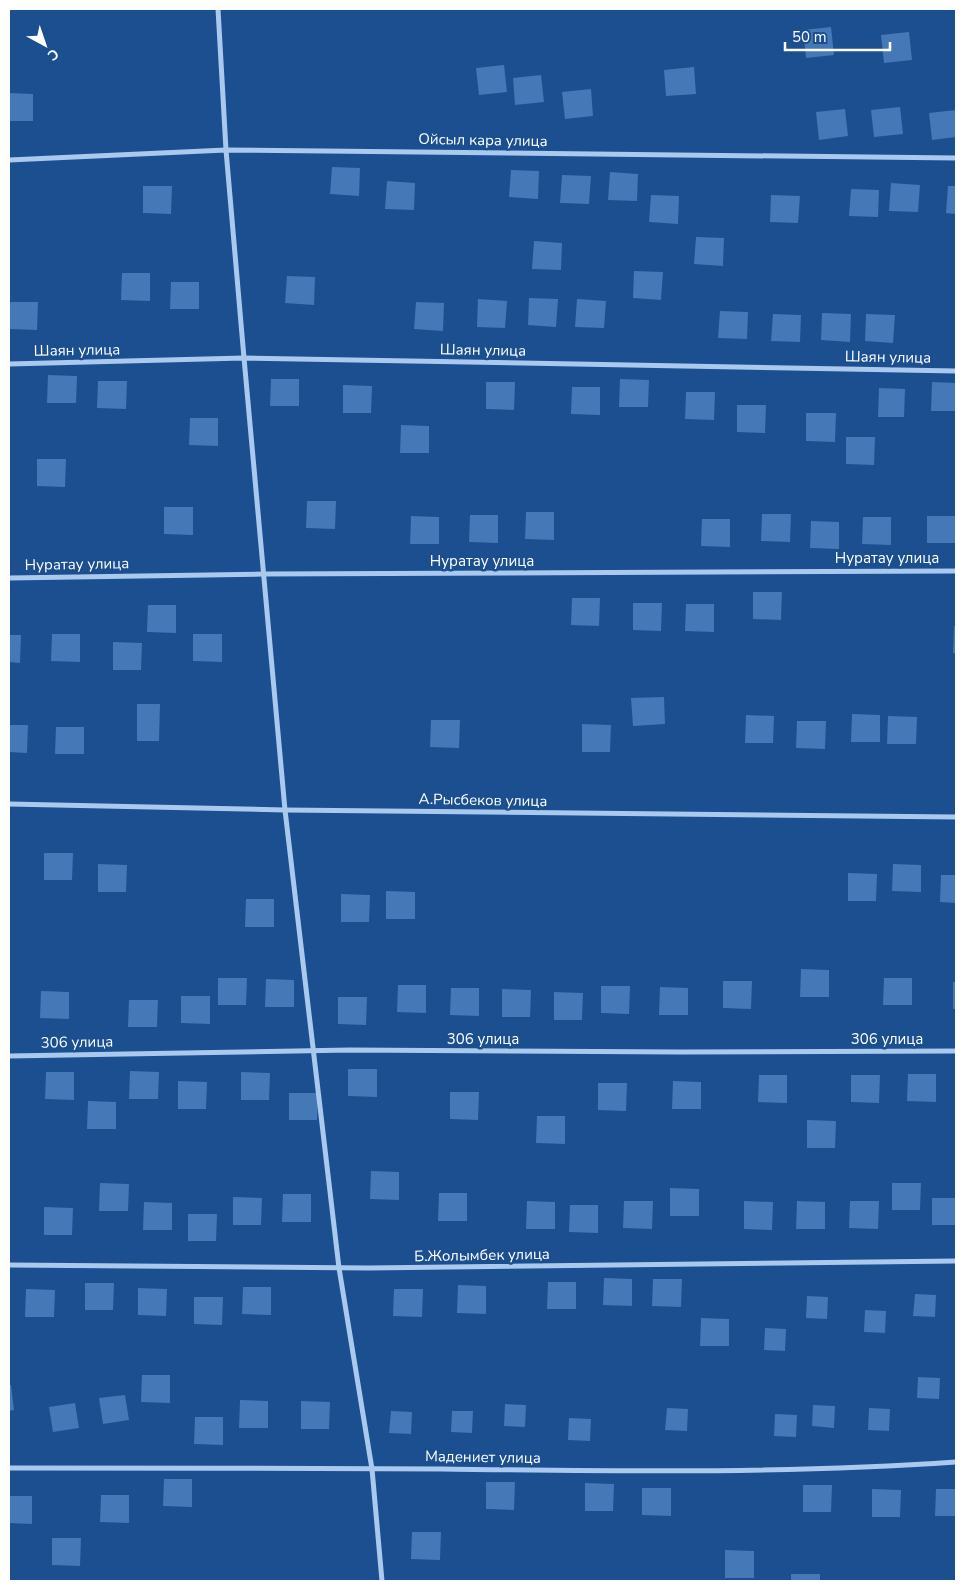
<svg xmlns="http://www.w3.org/2000/svg" width="965" height="1590" font-family="'Nunito Sans',sans-serif">
<style>
.building{fill:#4478b7}
.lines{fill:none;stroke-linecap:round;stroke-linejoin:round}
.minor{stroke:#a9c9ee;stroke-width:5}
.labels{text-anchor:middle;stroke-width:5;stroke-linejoin:round;paint-order:stroke}
.street-label{font-size:15px;fill:#fff;stroke:#1b4f8f}
</style>
<rect width="100%" height="100%" fill="#1b4f8f"/>
<!-- building -->
<g class="building">
<path d="M831,27L834,55L806,58L803,30Z"/>
<path d="M909,32L912,60L884,63L881,35Z"/>
<path d="M504,65L507,92L479,95L476,68Z"/>
<path d="M694,67L696,94L666,96L664,70Z"/>
<path d="M541,75L544,102L515,105L513,78Z"/>
<path d="M591,89L593,116L565,119L562,92Z"/>
<path d="M9,93L33,94V121H9Z"/>
<path d="M900,107L903,134L874,137L871,110Z"/>
<path d="M845,109L848,136L819,140L816,112Z"/>
<path d="M956,110V137L932,140L929,113Z"/>
<path d="M332,167L360,168L359,196L330,194Z"/>
<path d="M511,170L539,171L538,199L509,197Z"/>
<path d="M610,172L638,174L637,201L608,200Z"/>
<path d="M562,175L591,176L589,204L560,203Z"/>
<path d="M387,181L415,183L414,210L385,209Z"/>
<path d="M891,183L920,185L918,212L889,211Z"/>
<path d="M143,186H172L171,214L143,213Z"/>
<path d="M948,186H956V214L946,213Z"/>
<path d="M851,189L879,190L878,217L849,216Z"/>
<path d="M651,195L679,196L678,224L649,222Z"/>
<path d="M771,195L800,196L798,223L770,222Z"/>
<path d="M696,237L724,238L723,266L694,264Z"/>
<path d="M534,241L562,243L561,270L532,269Z"/>
<path d="M634,271L663,272L661,300L633,298Z"/>
<path d="M122,273H150V301L121,300Z"/>
<path d="M287,276L315,277L314,305L285,303Z"/>
<path d="M171,282H199V309H170Z"/>
<path d="M529,298L558,299L556,327L528,325Z"/>
<path d="M478,299L507,301L505,328L477,327Z"/>
<path d="M577,299L606,301L604,328L575,327Z"/>
<path d="M9,302H38L37,330L9,329Z"/>
<path d="M416,302L444,303L443,331L414,329Z"/>
<path d="M720,311L748,312L747,339L718,338Z"/>
<path d="M822,313L851,314L850,342L821,340Z"/>
<path d="M773,314L801,315L800,342L771,341Z"/>
<path d="M866,314L895,315L893,343L865,341Z"/>
<path d="M48,375L77,376L76,403H47Z"/>
<path d="M271,379H299V406H270Z"/>
<path d="M620,379L649,380L648,407H619Z"/>
<path d="M98,381H127L126,409L97,408Z"/>
<path d="M486,382H515L514,410L486,409Z"/>
<path d="M932,382L956,383V411H931Z"/>
<path d="M343,385L372,386L371,413H343Z"/>
<path d="M572,387H600V415L571,414Z"/>
<path d="M879,388L905,389L904,417H878Z"/>
<path d="M686,392H715L714,420L685,419Z"/>
<path d="M737,405H766L765,433L737,432Z"/>
<path d="M806,413H836L835,442L806,441Z"/>
<path d="M190,418H218V446L189,445Z"/>
<path d="M401,425L429,426V453H400Z"/>
<path d="M846,437H875L874,465L846,464Z"/>
<path d="M37,459H66L65,487L37,486Z"/>
<path d="M307,501H336L335,529L306,528Z"/>
<path d="M164,507H193V535L164,534Z"/>
<path d="M526,512H554V540L525,539Z"/>
<path d="M762,514H791L790,542L761,541Z"/>
<path d="M470,515H498V543L469,542Z"/>
<path d="M411,516L439,517V544H410Z"/>
<path d="M927,516H956L955,543H927Z"/>
<path d="M863,517H891V545L862,544Z"/>
<path d="M702,519H730V547L701,546Z"/>
<path d="M811,521L839,522V549L810,548Z"/>
<path d="M753,592H782L781,620L753,619Z"/>
<path d="M572,598H600L599,626L571,625Z"/>
<path d="M633,603H662L661,631L633,630Z"/>
<path d="M686,604H714V632L685,631Z"/>
<path d="M148,605H176V633L147,632Z"/>
<path d="M954,626H956V654L953,653Z"/>
<path d="M52,634H80V662L51,661Z"/>
<path d="M193,634H222V662L193,661Z"/>
<path d="M9,635H21L20,663L9,662Z"/>
<path d="M113,642L142,643L141,670H113Z"/>
<path d="M664,697L665,724L633,726L631,698Z"/>
<path d="M137,704H160L159,741H137Z"/>
<path d="M852,714L880,715V742H851Z"/>
<path d="M746,715L774,716L773,743H745Z"/>
<path d="M888,716L917,717L916,744H887Z"/>
<path d="M431,720H460L459,748L430,747Z"/>
<path d="M797,721H826L825,749L796,748Z"/>
<path d="M582,724L611,725L610,752H582Z"/>
<path d="M9,725H28L27,753L9,752Z"/>
<path d="M56,727H84V754H55Z"/>
<path d="M44,853H73L72,880H44Z"/>
<path d="M98,864L127,865L126,892H98Z"/>
<path d="M893,864L921,865V892L892,891Z"/>
<path d="M848,873L877,874L876,901H848Z"/>
<path d="M941,875H956V903L940,902Z"/>
<path d="M386,891L415,892V919H386Z"/>
<path d="M341,894L370,895L369,922H341Z"/>
<path d="M246,899H274V927H245Z"/>
<path d="M801,969L829,970V997H800Z"/>
<path d="M218,978H247L246,1005H218Z"/>
<path d="M884,978H912V1005H883Z"/>
<path d="M266,979L294,980V1007H265Z"/>
<path d="M723,981H752L751,1009L723,1008Z"/>
<rect x="953" y="982" width="3" height="27"/>
<path d="M398,985H426V1013L397,1012Z"/>
<path d="M601,986H630L629,1014L601,1013Z"/>
<path d="M660,987L688,988V1015H659Z"/>
<path d="M451,988H479V1016L450,1015Z"/>
<path d="M502,989L531,990L530,1017H502Z"/>
<path d="M41,991L69,992V1019L40,1018Z"/>
<path d="M554,992L583,993L582,1020H554Z"/>
<path d="M181,996H210V1024L181,1023Z"/>
<path d="M338,997H367L366,1025L338,1024Z"/>
<path d="M129,1000H158L157,1027H128Z"/>
<path d="M348,1069H377V1097L348,1096Z"/>
<path d="M130,1071L159,1072L158,1099H129Z"/>
<path d="M46,1072H74V1100L45,1099Z"/>
<path d="M241,1072L270,1073L269,1100H241Z"/>
<path d="M908,1074H936V1102L907,1101Z"/>
<path d="M759,1075H787V1103L758,1102Z"/>
<path d="M851,1075H880L879,1103L851,1102Z"/>
<path d="M178,1081L207,1082L206,1109H178Z"/>
<path d="M673,1081L701,1082V1109H672Z"/>
<path d="M598,1083H627L626,1111L598,1110Z"/>
<path d="M450,1092H479L478,1120L450,1119Z"/>
<path d="M289,1093H318L317,1120H289Z"/>
<path d="M88,1101L116,1102V1129H87Z"/>
<path d="M537,1116H565V1144L536,1143Z"/>
<path d="M807,1120L836,1121L835,1148H807Z"/>
<path d="M371,1171L399,1172V1200L370,1199Z"/>
<path d="M100,1183L129,1184L128,1211H99Z"/>
<path d="M892,1183H921L920,1210H892Z"/>
<path d="M670,1188L699,1189V1216H670Z"/>
<path d="M439,1193H467V1221H438Z"/>
<path d="M283,1194H311V1222H282Z"/>
<path d="M233,1197L262,1198L261,1225H233Z"/>
<rect x="932" y="1198" width="24" height="27"/>
<path d="M527,1201L555,1202V1229H526Z"/>
<path d="M624,1201H653L652,1229L623,1228Z"/>
<path d="M744,1201L773,1202L772,1230L744,1229Z"/>
<path d="M797,1201L825,1202V1229H796Z"/>
<path d="M850,1201H879L878,1229L849,1228Z"/>
<path d="M144,1202L172,1203V1230H143Z"/>
<path d="M570,1205H598V1233L569,1232Z"/>
<path d="M44,1207L73,1208L72,1235H44Z"/>
<path d="M188,1214H217L216,1241H188Z"/>
<path d="M604,1278L632,1279V1306L603,1305Z"/>
<path d="M653,1279H682L681,1307L652,1306Z"/>
<path d="M548,1282H576V1309H547Z"/>
<path d="M85,1283H114L113,1310H85Z"/>
<path d="M458,1285L486,1286V1314L457,1313Z"/>
<path d="M243,1287H271V1315L242,1314Z"/>
<path d="M138,1288L167,1289L166,1316L138,1315Z"/>
<path d="M26,1289L55,1290L54,1317H25Z"/>
<path d="M394,1289H423L422,1317L393,1316Z"/>
<path d="M915,1294L936,1295L935,1317L913,1316Z"/>
<path d="M807,1296L828,1297L827,1319L806,1318Z"/>
<path d="M194,1297H223L222,1325L194,1324Z"/>
<path d="M865,1310L886,1311L885,1333L864,1332Z"/>
<path d="M701,1318L729,1319V1346H700Z"/>
<path d="M765,1328L786,1329L785,1351L764,1350Z"/>
<path d="M142,1375H170V1403L141,1402Z"/>
<path d="M918,1377L940,1378L939,1399L917,1398Z"/>
<path d="M9,1385H11L14,1410L9,1411Z"/>
<path d="M125,1395L129,1420L103,1424L99,1398Z"/>
<path d="M240,1400L268,1401V1428H239Z"/>
<path d="M301,1401L330,1402L329,1429H301Z"/>
<path d="M75,1403L79,1428L53,1432L49,1407Z"/>
<path d="M505,1404L526,1405L525,1427L504,1426Z"/>
<path d="M813,1405L835,1406L834,1428L812,1426Z"/>
<path d="M667,1408L688,1409L687,1431L665,1430Z"/>
<path d="M869,1408L890,1409L889,1431L868,1430Z"/>
<path d="M391,1411L412,1412L411,1434L389,1433Z"/>
<path d="M452,1411H473L472,1433L451,1432Z"/>
<path d="M775,1414L797,1415L796,1437L774,1436Z"/>
<path d="M195,1417H223V1445L194,1444Z"/>
<path d="M569,1418L591,1419L590,1441L568,1440Z"/>
<path d="M164,1479H192V1507L163,1506Z"/>
<path d="M486,1482H515L514,1510L486,1509Z"/>
<path d="M585,1483L614,1484L613,1511H585Z"/>
<path d="M803,1485H832L831,1512H803Z"/>
<path d="M642,1488H671V1516L642,1515Z"/>
<path d="M872,1489L901,1490L900,1517H872Z"/>
<path d="M936,1489H956V1516H935Z"/>
<path d="M101,1495H129V1523L100,1522Z"/>
<path d="M9,1496H32V1524L9,1523Z"/>
<path d="M412,1532H441L440,1560L411,1559Z"/>
<path d="M52,1538H81L80,1566L52,1565Z"/>
<path d="M725,1550L754,1551V1578H725Z"/>
<rect x="791" y="1574" width="29" height="7"/>
</g>
<g class="lines">
<!-- minor -->
<g class="minor">
<path d="M218,9L226,150L244,358L285,810L339,1268L372,1469L382,1581"/>
<path d="M9,160L226,150L956,158"/>
<path d="M9,364L244,358L956,371"/>
<path d="M9,578L264,574L956,571"/>
<path d="M9,804L285,810L956,817"/>
<path d="M9,1056L350,1050L681,1052L956,1051"/>
<path d="M9,1265L369,1268L956,1261"/>
<path d="M9,1468C153,1468 298,1468 442,1469C613,1471 785,1474 956,1462"/>
</g>
</g>
<g class="labels">
<!-- street labels -->
<g class="street-label">
<text transform="translate(483 140) rotate(1)" y="5">Ойсыл кара улица</text>
<text transform="translate(77 350) rotate(-1)" y="5">Шаян улица</text>
<text transform="translate(483 350) rotate(1)" y="5">Шаян улица</text>
<text transform="translate(888 357) rotate(1)" y="5">Шаян улица</text>
<text x="887" y="563">Нуратау улица</text>
<text x="482" y="566">Нуратау улица</text>
<text transform="translate(77 564) rotate(-1)" y="5">Нуратау улица</text>
<text transform="translate(483 800) rotate(1)" y="5">А.Рысбеков улица</text>
<text x="483" y="1044">306 улица</text>
<text x="887" y="1044">306 улица</text>
<text transform="translate(77 1042) rotate(-1)" y="5">306 улица</text>
<text transform="translate(482 1255) rotate(-1)" y="5">Б.Жолымбек улица</text>
<text transform="translate(483 1457) rotate(1)" y="5">Мадениет улица</text>
</g>
</g>
<!-- border -->
<rect width="965" height="1590" fill="none" stroke="#ffffff" stroke-width="20"/>
<!-- north arrow -->
<g transform="translate(45 45) rotate(140)" stroke="#1b4f8f" stroke-width="4" paint-order="stroke">
<path d="M0-4L9 19L0 12L-9 19Z" fill="#ffffff"/>
<text y="-8" font-size="14" font-weight="bold" text-anchor="middle" fill="#ffffff">С</text>
</g>
<!-- scale -->
<path d="M785 42v8h105v-8" fill="none" stroke="#ffffff" stroke-width="2.5"/>
<text x="792" y="42" font-size="15" fill="#ffffff" stroke="#1b4f8f" stroke-width="4" paint-order="stroke">50 m</text>
</svg>
